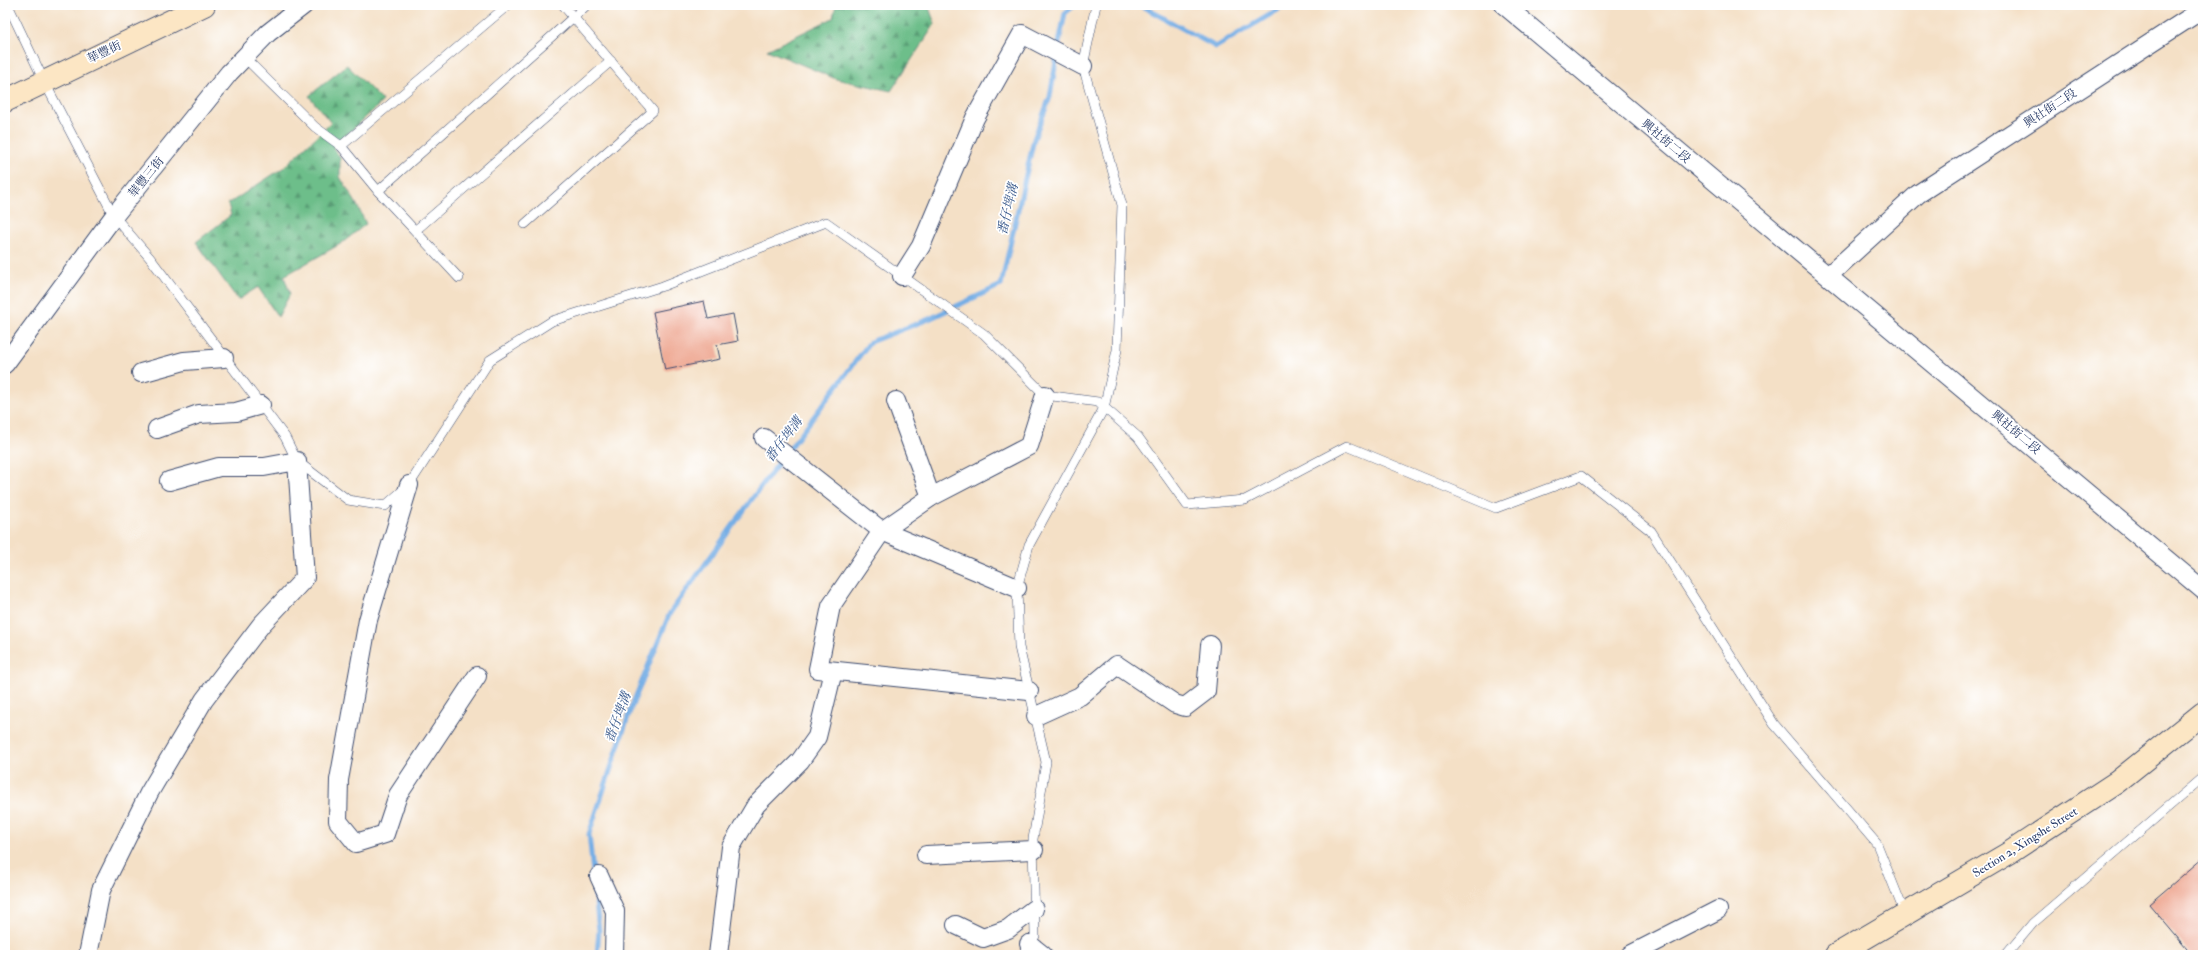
<svg xmlns="http://www.w3.org/2000/svg" width="2208" height="960" font-family="'IM FELL Double Pica','Noto Serif TC',serif">
<style>
.forest{fill:url(#forest-firs);stroke:#447674}
.lines{fill:none;stroke-linecap:round;stroke-linejoin:round}
.stream{stroke:#76aee5;stroke-width:5}
.building{fill:#efab96}
.lane-casing{stroke:#3c4a6e;stroke-width:10}
.street-casing{stroke:#3c4a6e;stroke-width:20}
.secondary-casing{stroke:#3c4a6e;stroke-width:24}
.lane{stroke:#fff;stroke-width:9}
.street{stroke:#fff;stroke-width:18}
.secondary{stroke:#fce6c4;stroke-width:22}
.labels{text-anchor:middle;stroke-width:3.5;stroke-linejoin:round;paint-order:stroke}
.street-label{font-size:12px;fill:#1b2f5e;stroke:#fff}
.water-label{font-size:13px;font-style:italic;fill:#3b5b8d;stroke:#fff}
</style>
<defs>
<pattern id="forest-firs" width="22" height="20" patternUnits="userSpaceOnUse"><rect width="22" height="20" fill="#6dbe8a"/><path d="M5 1l3.5 6h-7zM16 11l3.5 6h-7z" fill="#599b74"/></pattern>
</defs>
<rect width="100%" height="100%" fill="#fff"/>
<filter id="ink" filterUnits="userSpaceOnUse"><feTurbulence type="fractalNoise" baseFrequency=".025" numOctaves="2"/><feDisplacementMap in="SourceGraphic" scale="8" xChannelSelector="R" yChannelSelector="G"/><feConvolveMatrix kernelMatrix="1 2 1 2 8 2 1 2 1" color-interpolation-filters="sRGB"/></filter>
<filter id="wash" filterUnits="userSpaceOnUse"><feTurbulence type="fractalNoise" baseFrequency=".012" numOctaves="4" result="noise"/><feDisplacementMap in="SourceGraphic" scale="16" xChannelSelector="R" yChannelSelector="G"/><feGaussianBlur stdDeviation="0.9" result="paint"/><feColorMatrix in="noise" values="0 0 0 0 0 0 0 0 0 0 0 0 0 0 0 0 0 1.4 0 .05"/><feComposite in="paint" operator="in"/></filter>
<g filter="url(#wash)">
<rect width="100%" height="100%" fill="#f4e0c6"/>
<!-- forest -->
<g class="forest">
<path d="M836,5H928L935,24L891,91L836,79L767,50L833,18Z"/>
<path d="M347,65L383,101L333,148L340,157V177L356,203L366,224L342,243L284,276L290,294L278,317L258,287L238,300L196,242L231,215L228,204L283,168L331,123L309,96Z"/>
</g>
<g class="lines">
<!-- stream -->
<g class="stream">
<path d="M1140,5L1216,47L1286,5"/>
<path d="M1058,48L1065,13L1075,5"/>
<path d="M597,955L599,931L589,834L631,708L670,613L760,488L870,342L929,319L1001,285L1034,139L1050,97L1057,56"/>
</g>
</g>
<g id="blocks">
<!-- building -->
<g class="building">
<path d="M704,301L708,319L733,314L738,341L717,345L720,359L665,370L653,312Z"/>
<path d="M2203,858V955H2192L2149,904Z"/>
</g>
</g>
</g>
<g filter="url(#ink)">
<use href="#blocks" fill-opacity="0" stroke="#3c4a6e" stroke-width="1"/>
<g class="lines">
<defs>
<g id="lane">
<path d="M8,5L44,81L114,216L150,258L285,437L297,461L348,500L385,506L409,485L490,360L552,321L663,286L826,222L984,334L1045,395L1098,402L1138,437L1187,505L1245,500L1347,446L1496,508L1581,476L1651,531L1774,724L1877,844L1905,914"/>
<path d="M243,56L315,127L341,146L378,191L459,278"/>
<path d="M341,146L508,5"/>
<path d="M378,191L587,5"/>
<path d="M525,224L653,111L563,5"/>
<path d="M416,230L611,61"/>
<path d="M1022,955L1035,936L1033,839L1046,762L1019,647L1017,588L1029,545L1104,408L1117,350L1122,205L1083,66L1096,5"/>
<path d="M2006,955L2033,923L2203,777"/>
</g>
<g id="street">
<path d="M1504,5L2203,590"/>
<path d="M1829,275L1918,194L2203,9"/>
<path d="M902,276L921,246L975,118L1022,34L1083,66"/>
<path d="M5,364L114,216L229,73L268,33L304,5"/>
<path d="M141,373L184,361L224,358"/>
<path d="M896,401L931,497"/>
<path d="M157,429L199,414L236,412L261,405"/>
<path d="M764,438L882,531L1017,588"/>
<path d="M409,485L368,620L339,780L338,821L356,843L385,834L398,795L477,676"/>
<path d="M1029,691L818,669L831,606L882,531L931,497L1029,446L1045,395"/>
<path d="M1036,716L1080,696L1117,665L1175,704L1185,707L1206,691L1210,645"/>
<path d="M926,855L1034,850"/>
<path d="M599,876L615,911L614,955"/>
<path d="M956,925L983,938L1008,929L1034,909"/>
<path d="M1029,944L1043,955"/>
<path d="M88,955L101,890L149,793L204,700L261,625L305,578L297,461L264,467H219L169,481"/>
<path d="M718,955L731,847L756,805L800,761L817,737L833,671"/>
<path d="M1630,955L1718,910"/>
</g>
<g id="secondary">
<path d="M5,101L204,5"/>
<path d="M1836,955L2009,853L2117,782L2203,713"/>
</g>
</defs>
<!-- lane casing -->
<use href="#lane" class="lane-casing"/>
<!-- street casing -->
<use href="#street" class="street-casing"/>
<!-- secondary casing -->
<use href="#secondary" class="secondary-casing"/>
<!-- lane -->
<use href="#lane" class="lane"/>
<!-- street -->
<use href="#street" class="street"/>
<!-- secondary -->
<use href="#secondary" class="secondary"/>
</g>
</g>
<g class="labels">
<!-- street labels -->
<g class="street-label">
<text transform="translate(104 52) rotate(-25)" y="4">華豐街</text>
<text transform="translate(2050 108) rotate(-33)" y="4">興社街二段</text>
<text transform="translate(1666 141) rotate(40)" y="4">興社街二段</text>
<text transform="translate(146 177) rotate(-51)" y="4">華豐三街</text>
<text transform="translate(2016 432) rotate(40)" y="4">興社街二段</text>
<text transform="translate(2025 842) rotate(-32)" y="4">Section 2, Xingshe Street</text>
</g>
<!-- water labels -->
<g class="water-label">
<text transform="translate(1007 209) rotate(-77)" y="5">番仔埤溝</text>
<text transform="translate(783 439) rotate(-53)" y="5">番仔埤溝</text>
<text transform="translate(617 717) rotate(-70)" y="5">番仔埤溝</text>
</g>
</g>
<!-- margin -->
<rect width="2208" height="960" fill="none" stroke="#fff" stroke-width="20"/>
</svg>
